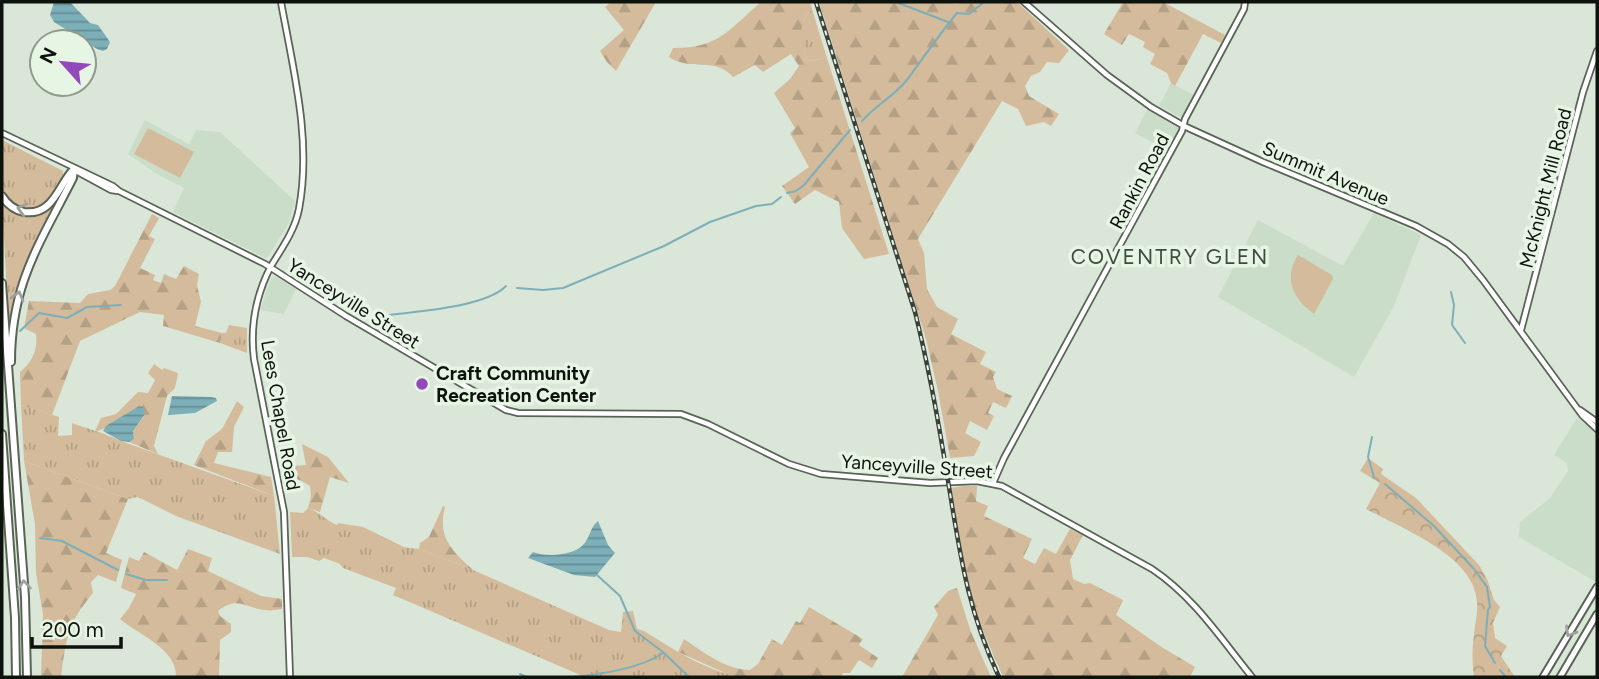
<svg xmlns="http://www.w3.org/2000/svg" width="1599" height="679" font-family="Figtree,sans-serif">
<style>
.built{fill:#caddc8}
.grass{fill:url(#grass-tufts)}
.forest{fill:url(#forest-firs)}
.park{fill:url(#park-crowns)}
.garden{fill:#d3bb9b}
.water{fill:url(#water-rules)}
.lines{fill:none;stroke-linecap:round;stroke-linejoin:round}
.stream{stroke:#7dafb9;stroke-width:2}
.secondary-casing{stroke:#596457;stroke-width:8}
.primary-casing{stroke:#596457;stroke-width:9}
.highway-casing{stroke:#596457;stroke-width:10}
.secondary{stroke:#fff;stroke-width:4.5}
.primary{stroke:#fff;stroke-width:5}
.highway{stroke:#fff;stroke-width:6}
.rail-casing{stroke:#3b413a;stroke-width:4.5}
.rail{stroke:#e7f5e5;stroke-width:2;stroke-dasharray:5;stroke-linecap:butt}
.oneway{stroke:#9ea09e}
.poi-dot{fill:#9449bb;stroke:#e7f5e5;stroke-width:2.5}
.labels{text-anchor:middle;stroke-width:7;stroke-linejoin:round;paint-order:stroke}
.street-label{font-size:19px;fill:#0d120d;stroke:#e7f5e5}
.poi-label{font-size:19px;font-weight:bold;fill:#0d120d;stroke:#e7f5e5;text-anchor:start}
.neighbourhood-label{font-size:21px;letter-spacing:2px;fill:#404b3f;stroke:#e7f5e5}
</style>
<defs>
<pattern id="grass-tufts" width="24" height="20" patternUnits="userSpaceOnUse" patternTransform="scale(1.75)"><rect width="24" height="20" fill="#d3bb9b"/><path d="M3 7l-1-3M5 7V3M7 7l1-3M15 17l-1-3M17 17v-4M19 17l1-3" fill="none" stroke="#b4a084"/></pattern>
<pattern id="forest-firs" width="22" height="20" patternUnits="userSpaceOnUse" patternTransform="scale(1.75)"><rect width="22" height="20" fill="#d3bb9b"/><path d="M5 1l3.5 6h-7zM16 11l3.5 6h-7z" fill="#b4a084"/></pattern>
<pattern id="park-crowns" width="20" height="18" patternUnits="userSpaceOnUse" patternTransform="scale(1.75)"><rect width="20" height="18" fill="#d3bb9b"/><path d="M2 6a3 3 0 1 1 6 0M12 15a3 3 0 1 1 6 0" fill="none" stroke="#b4a084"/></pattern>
<pattern id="water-rules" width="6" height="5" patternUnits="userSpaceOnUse" patternTransform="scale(1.75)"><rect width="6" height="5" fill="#7dafb9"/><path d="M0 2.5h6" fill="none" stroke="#658d95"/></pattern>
</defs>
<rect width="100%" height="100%" fill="#dae7d8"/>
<!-- built -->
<g class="built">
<path d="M1171,83L1194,95L1183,116L1180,117L1159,106Z"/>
<path d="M1148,108L1179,129L1167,150L1135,133Z"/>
<path d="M145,120L189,144L196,130L220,132L295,201L289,223L268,257L265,258L173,212L184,188L157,174L128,154Z"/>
<path d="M1374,213L1421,235L1394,306L1354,377L1218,297L1258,220L1343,266Z"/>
<path d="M275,276L296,289L284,314L260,310L271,278Z"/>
<path d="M1577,418L1597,433L1596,582L1519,537L1520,522L1550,498L1568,471L1567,463L1554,455Z"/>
</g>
<!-- grass -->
<g class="grass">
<path d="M812,9L827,58L808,61C801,40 795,27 812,9Z"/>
<path d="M2,140L63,171C65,205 15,225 2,189Z"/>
<path d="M2,200L24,214L53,203L56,206C36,244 17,280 11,323H9L8,314Z"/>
<path d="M229,325L247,328V353L220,343L222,333H226Z"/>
<path d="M21,405L59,417L58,436L72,435V423C89,429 104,433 121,441L274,496L280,554L176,516L138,497L128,499L24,461Z"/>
<path d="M308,508C320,512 325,520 337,525L338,523L363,527L404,547L419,549L473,570L609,630L621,632L623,612L633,611L637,629L644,631C675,650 711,675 748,677H585L393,595L396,588L343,568L340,564L324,558L319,561L307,557H292L290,512L303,513Z"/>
</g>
<!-- forest -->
<g class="forest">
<path d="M611,2H656L616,71L607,62L600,51L624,30L605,7Z"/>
<path d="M761,2H810L812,9C796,25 801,41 808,61L827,58L889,254L864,259L842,228L839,202L815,190L795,204L782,186L809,167L790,133L795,128L774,93L790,79L799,66L791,54L763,72L755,65L733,77C715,56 691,72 669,57L673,48C720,48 728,30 761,2Z"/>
<path d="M819,2H946L958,4L960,2H1017L1069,50L1059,63L1047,62L1040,72L1031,76L1025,86L1029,96L1059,114L1051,126L1044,122L1026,126L1018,109L1002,101L918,239L924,253L927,289L937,307L958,319L951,334L986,352L980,364L996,372L993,377L997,389L1012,396L1006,408L993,402L988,413L994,416L987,430L970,421L965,433L981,442L974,456L950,458L938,391L926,339Z"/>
<path d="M1123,2H1163L1225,35L1221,43L1203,34L1175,86L1171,83L1167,73L1150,64L1155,54L1143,47L1145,42L1129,34L1122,45L1104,34Z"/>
<path d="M152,214L159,218L149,236L155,239L140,268L155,275L153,280L161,283L164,274L176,279L184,266L199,274L197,285L201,302L195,326L222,333L220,343L163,326L164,315L140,312L80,341L52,415L21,405L20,372C32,362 38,350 36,334L24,328L29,301L80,303L88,294L110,290L115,286Z"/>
<path d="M154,364L162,370L164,368L178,373L175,388L167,396L154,446L158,454L129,442L134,439L133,431L144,416L141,406C126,411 108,431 95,431L101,418L116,414L138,392L148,393L155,380L148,373Z"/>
<path d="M237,401L244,407L234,427L232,452H218L214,463L271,477L274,496L194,465L206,441L222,429Z"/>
<path d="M302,444L328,457L349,483L330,477L320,512L308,508L311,496L310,486L300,480L284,483L282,467L306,465Z"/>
<path d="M24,461L128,499L106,553L122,560L116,582L98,575L91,582L93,593C67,624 66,639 61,677H41L43,615L36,573L35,524Z"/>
<path d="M964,486H977L976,501L988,506L984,516L1032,539L1023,558L1035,564L1044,548L1056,554L1070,529L1083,535L1070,560L1073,579L1084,584L1090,583L1123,600L1116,615L1160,646L1195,667L1190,677H1003L977,617L967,578L951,488Z"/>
<path d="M443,506L445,507C437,537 452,551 473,570L419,549L420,543L429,537Z"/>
<path d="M188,549L212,558L208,571L261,596L282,599V609C276,610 270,611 264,610C243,607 237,596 218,611L220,616L231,624V632L220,640L219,677H176C177,648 138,635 120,619L129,608L136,594L121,588L129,557L139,561L144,552L177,570Z"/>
<path d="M957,588L971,632L991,677H902L938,615L934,607L948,591Z"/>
<path d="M809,607L863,639L859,645L878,658L872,668L859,660L850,673H843L841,677H734L678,652L684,639C705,653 724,669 750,670L758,664L772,639L782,645L796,621L800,623Z"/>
</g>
<!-- park -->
<path class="park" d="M1368,458L1383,469L1381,474L1416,498L1479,565L1487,579L1494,600L1500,607L1493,623L1495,638L1507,646L1501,656L1515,677H1474C1472,663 1472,649 1474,634C1475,624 1478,613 1477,602C1475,556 1401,528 1366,509L1380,483L1360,471Z"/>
<!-- garden -->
<g class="garden">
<path d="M148,128L194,152L180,178L134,154Z"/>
<path d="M1298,255L1332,275L1333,279L1314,314C1293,299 1283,278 1298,255Z"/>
</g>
<!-- water -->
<g class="water">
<path d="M54,2H70L90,23L98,25L110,42L107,49L103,51L97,49L54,22L50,15Z"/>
<path d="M172,396L211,397L216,398L217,401L195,413L168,415Z"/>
<path d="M139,406L143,407L145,414L133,431L134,439L129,442L121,441L103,431L106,426Z"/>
<path d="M598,521L608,545L615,553L595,577L574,575L528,558L533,552C546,557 572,556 583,545C590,538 590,527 598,521Z"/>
</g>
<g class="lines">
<!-- stream -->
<g class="stream">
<path d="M896,2L948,22"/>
<path d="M862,121C875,106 894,96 907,80C923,58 939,35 957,13L969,14L984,2"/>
<path d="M787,193L796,191L804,185L850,130"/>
<path d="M517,288L543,290L563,288L664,246L710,222L756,206L772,204L781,197"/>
<path d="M1451,292L1454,305L1452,325L1465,343"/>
<path d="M379,316C410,312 485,308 506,286"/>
<path d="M361,319L373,317"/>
<path d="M20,331L39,313L67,318L87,307L121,305"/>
<path d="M1372,437L1368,457L1374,477"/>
<path d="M1385,484L1434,526L1474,569L1487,587L1490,607L1488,610L1485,646L1495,663"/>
<path d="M40,538L62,541L118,570"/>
<path d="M126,574L146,580H167"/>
<path d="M597,575L620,596L635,631L663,652L689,677"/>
<path d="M1500,670L1506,677"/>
<path d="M520,674L527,677"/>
<path d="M573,677C600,674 640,669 663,653"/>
</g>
<defs>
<g id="secondary">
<path d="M281,2C293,69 312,140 299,209C295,230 282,248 271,266C256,295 250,327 254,359L284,512L290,677"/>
<path d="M1024,2L1107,75L1151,107L1184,126L1263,162L1416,226L1448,244L1464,257L1483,280L1582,415L1597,429"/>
<path d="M2,133L113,186L119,191L265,264L346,316L506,410L518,413L681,414L708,424L789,464L821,474L930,483L977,481L1002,486L1152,569C1194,597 1221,639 1252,677"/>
<path d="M76,171L111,190L118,191"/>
<path d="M1521,330L1583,92L1597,51"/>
<path d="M1580,410L1597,422"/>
<path d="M993,483L1004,458L1182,131L1185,119L1244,9L1245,2"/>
</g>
<g id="primary">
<path d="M1543,677L1597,587"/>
<path d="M1560,677L1597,614"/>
</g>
<g id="highway">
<path d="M2,196C7,204 14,210 24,212C53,216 58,186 73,170"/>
<path d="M2,283L25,597L27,677"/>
<path d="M11,362C11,284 39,245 73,178L74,169"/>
<path d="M2,434L15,618L16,677"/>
</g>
</defs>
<!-- secondary casing -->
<use href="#secondary" class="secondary-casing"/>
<!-- primary casing -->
<use href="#primary" class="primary-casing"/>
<!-- highway casing -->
<use href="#highway" class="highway-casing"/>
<!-- secondary -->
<use href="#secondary" class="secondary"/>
<!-- primary -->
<use href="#primary" class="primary"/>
<!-- highway -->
<use href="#highway" class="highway"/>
<defs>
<path id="rail" d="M816,2L915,312C929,368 939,424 948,481C960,553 967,609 999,677"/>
</defs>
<!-- rail casing -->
<use href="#rail" class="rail-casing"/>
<!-- rail -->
<use href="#rail" class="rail"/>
</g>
<!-- one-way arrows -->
<defs><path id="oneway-chevron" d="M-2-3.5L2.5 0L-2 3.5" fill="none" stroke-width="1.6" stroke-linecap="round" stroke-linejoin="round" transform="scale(1.75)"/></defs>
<g class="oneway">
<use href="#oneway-chevron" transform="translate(22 209) rotate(-165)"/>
<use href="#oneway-chevron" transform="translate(18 296) rotate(-75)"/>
<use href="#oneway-chevron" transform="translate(24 585) rotate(-94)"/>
<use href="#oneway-chevron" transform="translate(1570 632) rotate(121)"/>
</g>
<!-- markers -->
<circle class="poi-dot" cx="422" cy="384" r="7"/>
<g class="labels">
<!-- street labels -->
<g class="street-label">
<text transform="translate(1326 173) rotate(23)" y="7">Summit Avenue</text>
<text transform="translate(1139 181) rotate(-62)" y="7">Rankin Road</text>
<text transform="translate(1545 188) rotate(-76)" y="7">McKnight Mill Road</text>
<text transform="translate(354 303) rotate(32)" y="7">Yanceyville Street</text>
<text transform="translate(281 415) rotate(80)" y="7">Lees Chapel Road</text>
<text transform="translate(917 466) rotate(4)" y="7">Yanceyville Street</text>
</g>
<!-- poi labels -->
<g class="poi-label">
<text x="436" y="380">Craft Community<tspan x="436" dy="22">Recreation Center</tspan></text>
</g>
<!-- neighbourhood labels -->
<g class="neighbourhood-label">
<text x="1170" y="264">COVENTRY GLEN</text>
</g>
</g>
<!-- border -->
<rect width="1599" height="679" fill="none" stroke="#0d120d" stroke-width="7"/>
<!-- north arrow -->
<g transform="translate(63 63) rotate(297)"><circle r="33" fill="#e7f5e5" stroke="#909a8f" stroke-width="2"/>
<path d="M0-5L12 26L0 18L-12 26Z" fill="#9449bb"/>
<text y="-10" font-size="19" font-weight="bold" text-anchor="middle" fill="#0d120d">N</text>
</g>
<!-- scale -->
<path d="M32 637v10h89v-10" fill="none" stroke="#0d120d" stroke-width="3.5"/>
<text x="42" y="637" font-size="21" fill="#0d120d" stroke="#e7f5e5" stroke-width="5" paint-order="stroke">200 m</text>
</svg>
